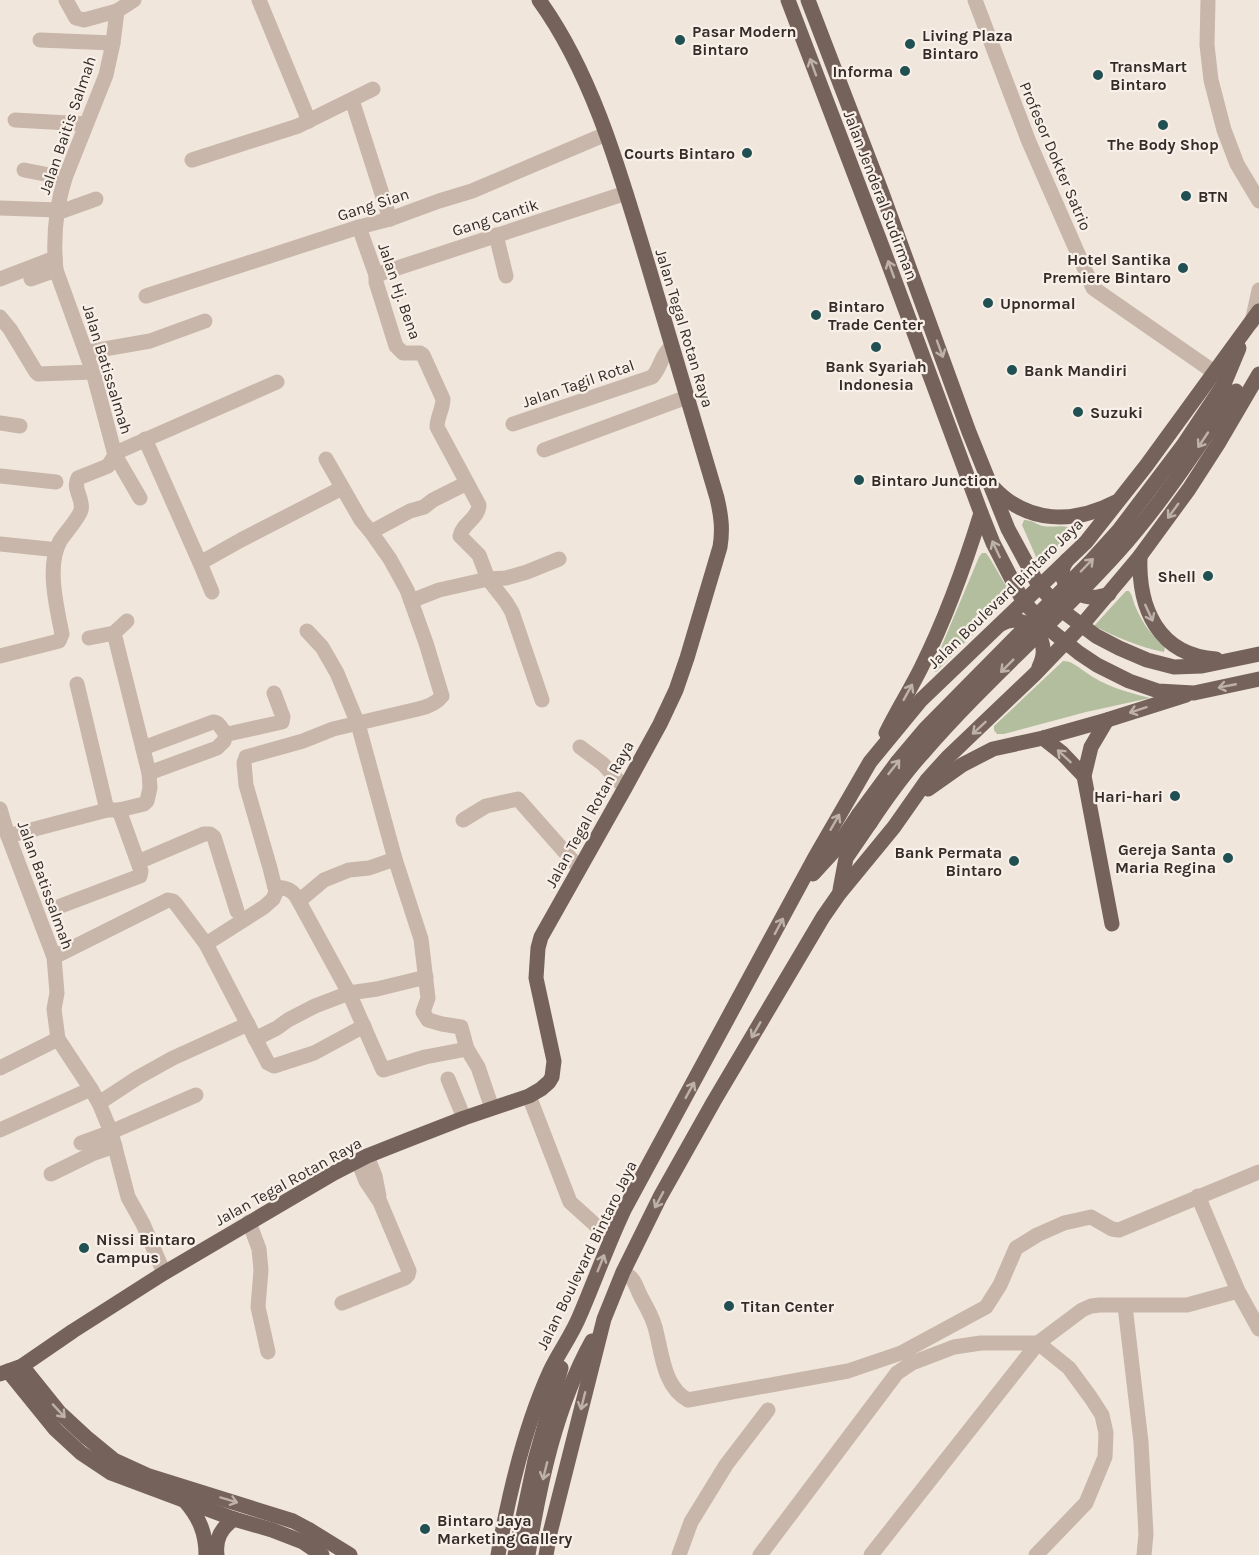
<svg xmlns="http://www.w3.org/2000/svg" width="1259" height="1555" font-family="Karla,sans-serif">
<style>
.green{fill:#b3be9e}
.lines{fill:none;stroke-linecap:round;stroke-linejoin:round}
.minor{stroke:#c7b6a9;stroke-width:15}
.major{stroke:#75635b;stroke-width:15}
.major-bridge{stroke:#75635b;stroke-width:15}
.oneway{stroke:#bdb1a9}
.poi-dot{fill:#215053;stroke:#f8f0e8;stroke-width:2}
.labels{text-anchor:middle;stroke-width:4.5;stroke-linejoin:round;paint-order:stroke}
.poi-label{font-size:16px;font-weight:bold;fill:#352c28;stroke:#f8f0e8;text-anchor:start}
.street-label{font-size:16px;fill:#352c28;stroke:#f8f0e8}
</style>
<rect width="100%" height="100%" fill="#f0e6dc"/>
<!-- green -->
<g class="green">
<path d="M1024,520C1033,520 1035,524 1043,526C1052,528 1064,524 1072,529V533L1044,561L1041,562L1037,559L1022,525Z"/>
<path d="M982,553H986L989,557L1009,591V597L936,672L932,669L979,557Z"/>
<path d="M1126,591H1129C1133,596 1133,602 1136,608C1143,624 1152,636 1165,647L1164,652C1139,647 1116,637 1094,626Z"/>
<path d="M1063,661C1071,661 1077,666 1084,671C1104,686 1126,692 1150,698L1086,712L1004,734H997L994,730V726Z"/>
</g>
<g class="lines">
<!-- minor -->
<g class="minor">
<path d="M66,0L76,18L84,20L117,11"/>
<path d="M134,0L117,11L113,43L106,75L65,178C56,207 53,240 56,270L93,372L115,455L140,498"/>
<path d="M259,0L309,121"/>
<path d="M975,0L1029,142L1093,288L1214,372"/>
<path d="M1208,0L1207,45L1211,80L1224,130L1237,164L1259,201"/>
<path d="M40,40L113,43"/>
<path d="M352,100L390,219"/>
<path d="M15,120L86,124"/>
<path d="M192,160L298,126L373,89"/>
<path d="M24,170L65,178"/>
<path d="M0,208L58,210"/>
<path d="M57,213L96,199"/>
<path d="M359,227L376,275V282L396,346L403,353H420L423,355L443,399C443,409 437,417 437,427L479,505C479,518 462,524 460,536L479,555L488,579L506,602L512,612L542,700"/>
<path d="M496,235L506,276"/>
<path d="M376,275L626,193"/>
<path d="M0,279L55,258"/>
<path d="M31,279L56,270"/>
<path d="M146,296L359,227L390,219L439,201L472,191L606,134"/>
<path d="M0,317L10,329L36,372L38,374L93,372"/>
<path d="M1252,322L1259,290"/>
<path d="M87,352L150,341L205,321"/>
<path d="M0,423L20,426"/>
<path d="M513,424L652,377C662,367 659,357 672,346"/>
<path d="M145,439L200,563L241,540L342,488"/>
<path d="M544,450L687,397"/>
<path d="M0,476L56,482"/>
<path d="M371,532L410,511L424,507L433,500L467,483"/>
<path d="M0,544L49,549"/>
<path d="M200,563L212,592"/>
<path d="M411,601L439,590L488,579L506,578L527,572L559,559"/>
<path d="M307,631L322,647L337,673L358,724L395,859L421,939L428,998L423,1012L428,1020L442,1024L461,1027L467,1049L478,1067L492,1108"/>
<path d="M89,638L114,633L127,621"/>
<path d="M0,656L59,641L62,634C57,608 46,566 60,541C65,533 79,518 81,510C84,499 72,489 78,478L108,466L115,455L122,450L277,382"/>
<path d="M77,684L107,810"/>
<path d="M580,747L603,764L625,788"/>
<path d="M143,748L213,722C221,722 221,732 228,734L282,722L283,717L274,693"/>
<path d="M149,773L217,748L224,741L226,734"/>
<path d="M0,809L8,836L54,957L57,993L54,1009L58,1039L91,1089L99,1103L111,1132L128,1197L143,1224L164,1273"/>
<path d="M463,820L486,806L518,799L579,868"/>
<path d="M8,836L107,810H119L144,804L147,801L150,788L149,773L114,633"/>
<path d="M138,862L204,834H210L214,837L237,911"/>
<path d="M275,887C284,888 290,888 296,896L349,993L383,1070L425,1057L467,1049"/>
<path d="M299,901L324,880L349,870L369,868L395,859"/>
<path d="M58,907L140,876L141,871L119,810"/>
<path d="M206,944L264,907L273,899L276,892L270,868L246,785L244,763L246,757L303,741L333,729L418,709C427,707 436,704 442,696L426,643L407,590L390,559L371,532L361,520L326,459"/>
<path d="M54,957L168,900L173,901L176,904L206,944L268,1063L274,1066L314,1053L364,1026"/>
<path d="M255,1039L277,1028L288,1020L315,1006L349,993L377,989L426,977"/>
<path d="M0,1068L58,1039"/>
<path d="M448,1079L464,1118"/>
<path d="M529,1096L570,1202L601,1230L612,1235"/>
<path d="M99,1103L137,1078L173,1058L248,1024"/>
<path d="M0,1130L91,1089"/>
<path d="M81,1143L111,1132L196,1095"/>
<path d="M367,1156L375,1176L379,1196"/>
<path d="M51,1174L92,1154L115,1146"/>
<path d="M1198,1196L1238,1291L1259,1329"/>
<path d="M249,1222L259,1249L261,1270L258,1307L268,1352"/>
<path d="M623,1272C635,1278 635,1285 641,1297C646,1306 652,1316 655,1327C662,1352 663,1387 688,1400L848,1371L901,1353L986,1307L1000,1285L1016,1248L1037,1235L1064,1223L1091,1217L1112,1229L1119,1230L1259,1172"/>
<path d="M342,1303L405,1278L408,1275L409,1271L380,1202L366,1181L358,1161"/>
<path d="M1125,1306L1141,1442L1146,1534L1144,1555"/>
<path d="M679,1555L691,1522L726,1465L768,1410"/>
<path d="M760,1555L897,1373L912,1363L954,1347L981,1343H1038L1069,1368L1091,1398L1102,1415L1106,1433L1105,1457L1086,1503L1036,1555"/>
<path d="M871,1555L1038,1343L1082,1310L1091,1306L1100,1305H1187L1238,1291"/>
</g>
<!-- major -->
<g class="major">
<path d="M788,0L883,249L981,513L993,543L1023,601L1049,629L1079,653L1097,665L1129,681L1158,691L1194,693L1259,679"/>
<path d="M808,0L882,193L969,432L1008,529L1039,586L1064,612L1096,636L1119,648L1147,660L1174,667L1202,666L1259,654"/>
<path d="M1224,384L1239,348"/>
<path d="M993,487C1027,524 1074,524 1116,502"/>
<path d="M1140,556C1138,608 1158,655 1216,659"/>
<path d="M1067,560C1064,564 1062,568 1062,574C1063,586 1078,596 1090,597C1097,598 1103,596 1109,594"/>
<path d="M1001,624C1019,613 1041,629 1043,648C1044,655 1042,661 1039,667"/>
<path d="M1107,720L1091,747L1084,776L1112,924"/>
<path d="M886,733C897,711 910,690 921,668C946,618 965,565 981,513"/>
<path d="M1043,738L1062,753L1084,776"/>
<path d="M928,789L962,765L993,749L1043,738L1107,720L1186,695"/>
<path d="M813,874L835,850L859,814"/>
<path d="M840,890L846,858L870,823"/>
<path d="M22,1366L59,1412L86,1437L114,1460L149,1476L293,1521L308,1529L350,1555"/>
<path d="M8,1371L55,1429L81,1453L111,1473L234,1519L272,1530L303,1542L322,1555"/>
<path d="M0,1374L22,1366L73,1331L164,1273L334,1173L367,1156L410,1139L464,1118L529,1096L541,1089L549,1082L552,1077L554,1061L536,978L538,948L541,937L625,788L660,724L676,690L687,658L720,547C723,529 721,515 717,498C694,420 671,343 648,265C621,176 594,76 539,0"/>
<path d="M185,1501C199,1517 206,1533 206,1555"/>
<path d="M217,1555C215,1539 221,1528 234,1519"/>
<path d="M498,1555C509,1493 524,1428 550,1371C559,1352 572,1335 580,1315C595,1280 608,1244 624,1210L814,859L870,762L921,700L1086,542L1146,466L1259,311"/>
<path d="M515,1555L535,1460L561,1368"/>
<path d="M528,1555C540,1482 556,1406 592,1341"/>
<path d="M546,1555L550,1533L604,1319L623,1272L660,1197L714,1101L823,917L839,894L894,827L927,780L947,758L1035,674L1082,625L1140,556L1189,489L1218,444L1259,374"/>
</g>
<!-- major-bridge -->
<g class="major-bridge">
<path d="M859,814L898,761L925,729L1091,561L1119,530L1184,444L1224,384"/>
<path d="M870,823C886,799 903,775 922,754C983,683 1055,622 1118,552C1162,503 1199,446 1236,391"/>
</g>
</g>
<!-- one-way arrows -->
<defs><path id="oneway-shaft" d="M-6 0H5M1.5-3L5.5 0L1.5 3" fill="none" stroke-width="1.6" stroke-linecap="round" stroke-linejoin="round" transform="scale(1.5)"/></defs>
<g class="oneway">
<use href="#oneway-shaft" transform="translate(813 67) rotate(-110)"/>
<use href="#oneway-shaft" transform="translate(891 269) rotate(-110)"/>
<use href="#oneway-shaft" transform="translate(940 349) rotate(70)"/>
<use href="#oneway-shaft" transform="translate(1203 440) rotate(124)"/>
<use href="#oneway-shaft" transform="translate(1173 511) rotate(126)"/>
<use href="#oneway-shaft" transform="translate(996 549) rotate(-115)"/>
<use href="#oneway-shaft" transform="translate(1087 565) rotate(-46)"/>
<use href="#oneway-shaft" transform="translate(1149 613) rotate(65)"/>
<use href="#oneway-shaft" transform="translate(1007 666) rotate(135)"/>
<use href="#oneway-shaft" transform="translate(1227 686) rotate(169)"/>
<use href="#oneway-shaft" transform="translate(908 692) rotate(-61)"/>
<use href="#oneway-shaft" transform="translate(1138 710) rotate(162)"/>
<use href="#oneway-shaft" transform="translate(979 728) rotate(137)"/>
<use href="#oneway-shaft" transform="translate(1064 756) rotate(-137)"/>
<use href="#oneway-shaft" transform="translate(894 767) rotate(-52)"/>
<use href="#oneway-shaft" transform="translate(835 822) rotate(-60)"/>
<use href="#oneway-shaft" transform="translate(779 926) rotate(-62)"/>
<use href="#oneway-shaft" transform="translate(756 1030) rotate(120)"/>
<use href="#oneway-shaft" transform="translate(690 1090) rotate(-61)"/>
<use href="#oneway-shaft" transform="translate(659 1200) rotate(118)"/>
<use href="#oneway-shaft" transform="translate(601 1263) rotate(-68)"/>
<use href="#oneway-shaft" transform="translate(583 1401) rotate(104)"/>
<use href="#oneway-shaft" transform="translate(59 1411) rotate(47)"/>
<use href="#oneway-shaft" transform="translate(545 1471) rotate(104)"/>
<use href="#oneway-shaft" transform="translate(229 1500) rotate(17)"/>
</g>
<!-- markers -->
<g class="poi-dot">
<circle cx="680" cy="40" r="6"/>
<circle cx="910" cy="44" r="6"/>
<circle cx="905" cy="71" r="6"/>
<circle cx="1098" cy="75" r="6"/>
<circle cx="1163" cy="125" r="6"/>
<circle cx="747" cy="153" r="6"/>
<circle cx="1186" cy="196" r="6"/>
<circle cx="1183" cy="268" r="6"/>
<circle cx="988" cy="303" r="6"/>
<circle cx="816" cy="315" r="6"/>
<circle cx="876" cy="347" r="6"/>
<circle cx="1012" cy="370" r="6"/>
<circle cx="1078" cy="412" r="6"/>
<circle cx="859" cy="480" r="6"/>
<circle cx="1208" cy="576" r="6"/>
<circle cx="1175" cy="796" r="6"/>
<circle cx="1228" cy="858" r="6"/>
<circle cx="1014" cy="861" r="6"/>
<circle cx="84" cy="1248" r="6"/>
<circle cx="729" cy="1306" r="6"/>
<circle cx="425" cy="1529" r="6"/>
</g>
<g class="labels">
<!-- poi labels -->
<g class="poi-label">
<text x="692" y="37">Pasar Modern<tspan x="692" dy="18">Bintaro</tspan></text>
<text x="922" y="41">Living Plaza<tspan x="922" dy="18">Bintaro</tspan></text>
<text x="1110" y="72">TransMart<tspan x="1110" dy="18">Bintaro</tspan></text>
<text x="893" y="77" text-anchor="end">Informa</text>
<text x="1163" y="150" text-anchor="middle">The Body Shop</text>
<text x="735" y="159" text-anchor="end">Courts Bintaro</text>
<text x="1198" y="202">BTN</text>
<text x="1171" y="265" text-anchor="end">Hotel Santika<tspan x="1171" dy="18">Premiere Bintaro</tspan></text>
<text x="1000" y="309">Upnormal</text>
<text x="828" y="312">Bintaro<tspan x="828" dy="18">Trade Center</tspan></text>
<text x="876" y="372" text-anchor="middle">Bank Syariah<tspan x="876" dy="18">Indonesia</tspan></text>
<text x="1024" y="376">Bank Mandiri</text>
<text x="1090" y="418">Suzuki</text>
<text x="871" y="486">Bintaro Junction</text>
<text x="1196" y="582" text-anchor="end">Shell</text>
<text x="1163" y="802" text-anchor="end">Hari-hari</text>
<text x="1216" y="855" text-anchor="end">Gereja Santa<tspan x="1216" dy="18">Maria Regina</tspan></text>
<text x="1002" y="858" text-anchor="end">Bank Permata<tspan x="1002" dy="18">Bintaro</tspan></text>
<text x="96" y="1245">Nissi Bintaro<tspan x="96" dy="18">Campus</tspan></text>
<text x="741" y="1312">Titan Center</text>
<text x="437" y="1526">Bintaro Jaya<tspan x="437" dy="18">Marketing Gallery</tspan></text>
</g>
<!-- street labels -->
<g class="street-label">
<text transform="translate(67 125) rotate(-71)" y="6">Jalan Baitis Salmah</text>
<text transform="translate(1056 156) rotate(67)" y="6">Profesor Dokter Satrio</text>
<text transform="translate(881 195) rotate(69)" y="6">Jalan Jenderal Sudirman</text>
<text transform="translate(373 204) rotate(-18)" y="6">Gang Sian</text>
<text transform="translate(495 217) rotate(-18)" y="6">Gang Cantik</text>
<text transform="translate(400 291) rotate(71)" y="6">Jalan Hj. Bena</text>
<text transform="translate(685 328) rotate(73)" y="6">Jalan Tegal Rotan Raya</text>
<text transform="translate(108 369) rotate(73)" y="6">Jalan Batissalmah</text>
<text transform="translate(578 383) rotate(-19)" y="6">Jalan Tagil Rotal</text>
<text transform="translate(1005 593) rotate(-44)" y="6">Jalan Boulevard Bintaro Jaya</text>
<text transform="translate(589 814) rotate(-61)" y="6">Jalan Tegal Rotan Raya</text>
<text transform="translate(46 885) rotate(70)" y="6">Jalan Batissalmah</text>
<text transform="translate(288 1181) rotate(-29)" y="6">Jalan Tegal Rotan Raya</text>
<text transform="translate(586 1255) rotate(-64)" y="6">Jalan Boulevard Bintaro Jaya</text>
</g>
</g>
</svg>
